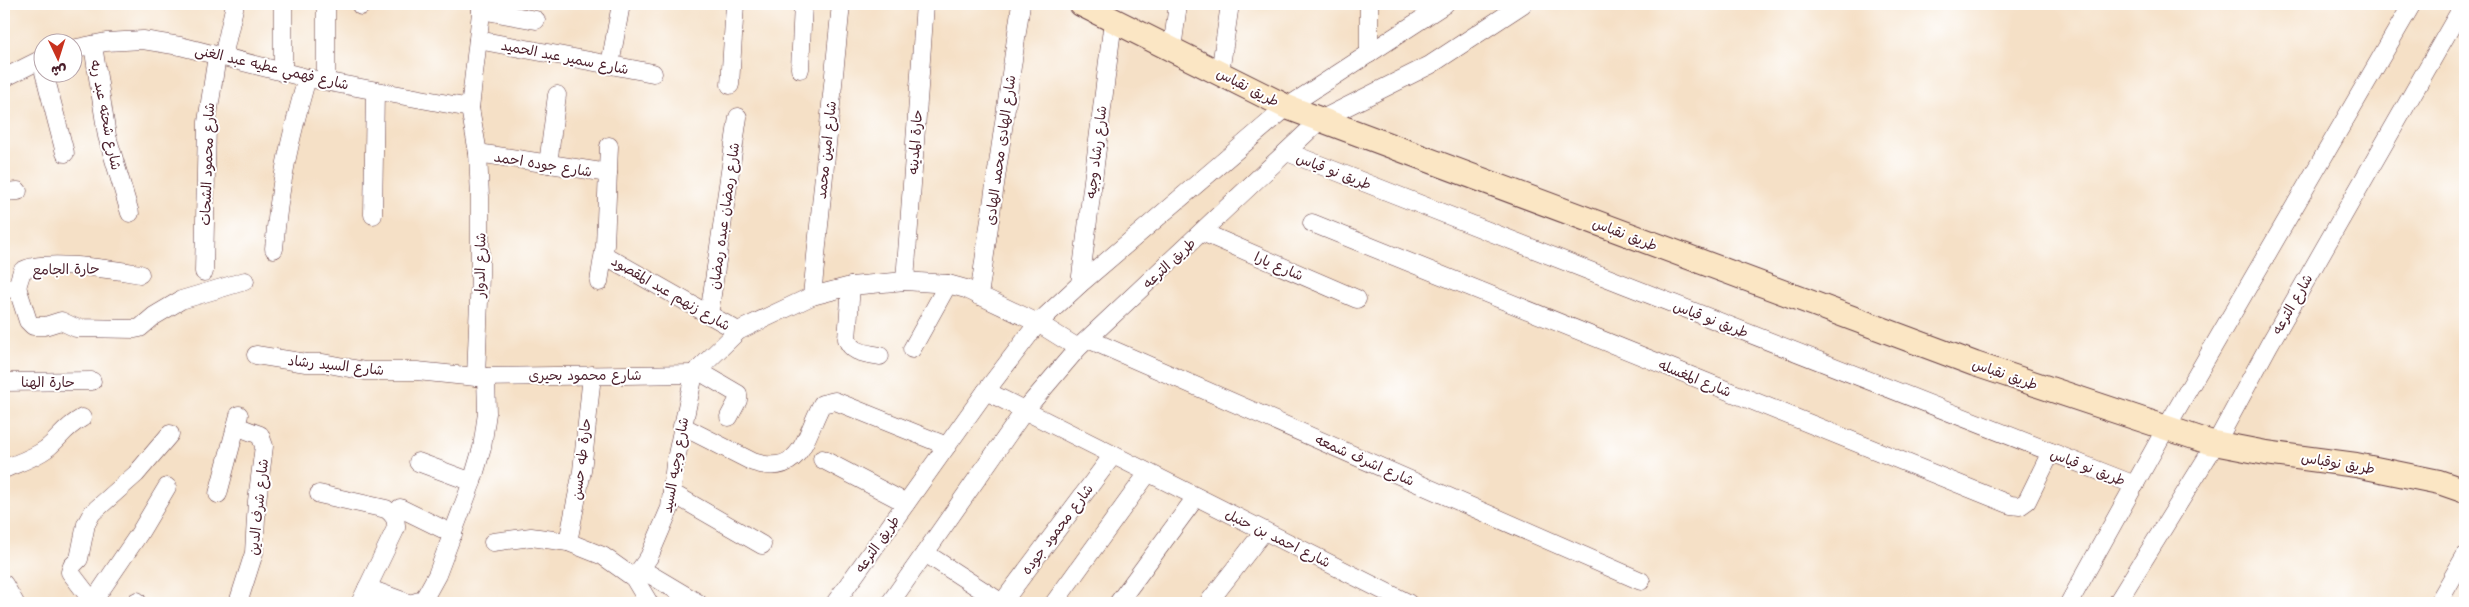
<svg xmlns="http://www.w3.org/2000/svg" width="2469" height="607" font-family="'Shantell Sans','Playpen Sans Arabic',sans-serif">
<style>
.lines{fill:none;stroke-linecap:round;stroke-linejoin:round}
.street-casing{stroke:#643c42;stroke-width:19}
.secondary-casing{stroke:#643c42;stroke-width:26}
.street{stroke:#fff;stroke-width:18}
.secondary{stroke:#fbe6c4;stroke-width:24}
.labels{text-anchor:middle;stroke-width:4;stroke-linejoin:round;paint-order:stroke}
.street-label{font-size:14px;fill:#4a1f2b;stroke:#fff}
</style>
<rect width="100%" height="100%" fill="#fff"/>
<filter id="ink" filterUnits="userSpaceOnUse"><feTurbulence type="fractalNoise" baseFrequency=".02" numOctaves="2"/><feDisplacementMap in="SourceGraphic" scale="10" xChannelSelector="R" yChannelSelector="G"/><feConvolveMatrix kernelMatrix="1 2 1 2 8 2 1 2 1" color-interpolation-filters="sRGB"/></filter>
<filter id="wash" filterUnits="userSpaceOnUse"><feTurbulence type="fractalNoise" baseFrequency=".0096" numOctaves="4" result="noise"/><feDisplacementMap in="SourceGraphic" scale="20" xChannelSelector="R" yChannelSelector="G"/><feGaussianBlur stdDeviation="1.12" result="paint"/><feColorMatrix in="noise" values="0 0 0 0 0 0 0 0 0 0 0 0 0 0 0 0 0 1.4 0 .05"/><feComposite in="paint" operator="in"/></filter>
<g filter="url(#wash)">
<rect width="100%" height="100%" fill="#f5e0c6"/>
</g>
<g filter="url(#ink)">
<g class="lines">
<defs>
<g id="street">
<path d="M361,6V4"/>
<path d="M481,10L536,20"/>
<path d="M478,40L653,73"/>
<path d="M93,45L107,136L130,213"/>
<path d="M72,49L106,42L143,40L180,46L307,78L470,108"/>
<path d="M1172,49L1178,4"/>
<path d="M1369,54V4"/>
<path d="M223,57L235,4"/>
<path d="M610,65L621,4"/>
<path d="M800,69L803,4"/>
<path d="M44,72L65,153"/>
<path d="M283,73V4"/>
<path d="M1220,73L1230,4"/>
<path d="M4,78L42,59"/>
<path d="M326,80V4"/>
<path d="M730,85L735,4"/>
<path d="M1287,152L2135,485"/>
<path d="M478,153L608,173"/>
<path d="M548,164L557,95"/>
<path d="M4,192L18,191"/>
<path d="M373,215L375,91"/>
<path d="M1312,223L2011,505L2020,506L2027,501L2051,452"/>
<path d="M1202,232L1357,299"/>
<path d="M274,249C279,186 290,138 307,78"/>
<path d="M604,255L738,331"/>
<path d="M204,272L207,122L217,56"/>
<path d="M905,281L925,4"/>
<path d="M599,282L605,245L609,146"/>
<path d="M1080,284L1113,21"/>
<path d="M851,286L847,339C852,354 866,353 880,356"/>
<path d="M17,287L28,321L33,326H45L61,321L76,328L135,329L140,328L154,316L181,300L245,281"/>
<path d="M4,290L17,287L22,271C41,258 116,270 140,274"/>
<path d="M812,296L841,4"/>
<path d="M979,296L1021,4"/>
<path d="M709,315L738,117"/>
<path d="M1088,339L1641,581"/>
<path d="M912,349L948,284"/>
<path d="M256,355L306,363H323L365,371H417L476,377L694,374"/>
<path d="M697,370L738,394V400L729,417"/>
<path d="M476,377L480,275V197L478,153L470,108L482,4"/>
<path d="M4,382L92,381"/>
<path d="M986,391L1408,603"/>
<path d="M236,426L260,435L264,446L257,501L254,553L238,603"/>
<path d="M682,426L753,462C802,478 805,435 822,404L835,401L947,446"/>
<path d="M822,459L906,503"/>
<path d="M418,462L472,482"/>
<path d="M4,469C18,463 34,458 46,449C60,438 64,428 82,418"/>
<path d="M672,493L762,545"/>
<path d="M218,494L239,415"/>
<path d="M319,494L386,509C393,514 397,519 396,528L360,603"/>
<path d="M400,508L453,534"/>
<path d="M493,542L531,537L568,542L603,556L634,578L649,603"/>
<path d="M568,542L582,471L592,375"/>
<path d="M925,553L1002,603"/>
<path d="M641,569L698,603"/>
<path d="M634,578L649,557L670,508L675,464L694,374L738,331L812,296L851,286L905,281L948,284L966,289L1038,323L1078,348"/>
<path d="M4,584L15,603"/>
<path d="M367,588L408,603"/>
<path d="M93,602L70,572L72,566L79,559L86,524L92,513L136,474L170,434"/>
<path d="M92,603L139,534L167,487"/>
<path d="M136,603L137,601"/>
<path d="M413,603L422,600L426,595L437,575L472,482L482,448L487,413L486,377"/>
<path d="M835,603L986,391L1038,323L1080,284L1287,107L1445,4"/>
<path d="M890,603L1025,410L1078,348L1320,120L1430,65L1523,4"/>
<path d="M1005,603L1008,595L1113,455"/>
<path d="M1054,603L1148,473"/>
<path d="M1118,603L1196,497"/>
<path d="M1208,603L1264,531"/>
<path d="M2069,603L2166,428L2412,4"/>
<path d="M2117,603L2216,443L2269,345L2464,4"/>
<path d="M2438,603L2465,556"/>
</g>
<path id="secondary" d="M1081,4L1287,107L1975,364L2209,442L2266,453L2356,465L2439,482L2465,491"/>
</defs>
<!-- street casing -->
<use href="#street" class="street-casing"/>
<!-- secondary casing -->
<use href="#secondary" class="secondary-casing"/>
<!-- street -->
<use href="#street" class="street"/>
<!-- secondary -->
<use href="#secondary" class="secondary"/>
</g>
</g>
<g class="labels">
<!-- street labels -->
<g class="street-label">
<text transform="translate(565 57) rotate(11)" y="5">شارع سمير عبد الحميد</text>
<text transform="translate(272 67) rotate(13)" y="5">شارع فهمي عطيه عبد الغنى</text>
<text transform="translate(1248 87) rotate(27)" y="5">طريق نقباس</text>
<text transform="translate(106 115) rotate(79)" y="5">شارع شحته عبد ربه</text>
<text transform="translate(915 142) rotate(-86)" y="5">حارة المدينه</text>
<text transform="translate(826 150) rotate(-84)" y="5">شارع امين محمد</text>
<text transform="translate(1000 150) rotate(-82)" y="5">شارع الهادى محمد الهادى</text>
<text transform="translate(1096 152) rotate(-83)" y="5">شارع رشاد وجيه</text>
<text transform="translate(207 164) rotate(-88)" y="5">شارع محمود الشحات</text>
<text transform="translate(543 164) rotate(9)" y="5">شارع جوده احمد</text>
<text transform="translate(1334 171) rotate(21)" y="5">طريق نو قياس</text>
<text transform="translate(724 216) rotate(-82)" y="5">شارع رمضان عبده رمضان</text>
<text transform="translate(1625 234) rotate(21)" y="5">طريق نقباس</text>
<text transform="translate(1169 263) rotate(-43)" y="5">طريق الترعه</text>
<text transform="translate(480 265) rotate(-89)" y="5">شارع الدوار</text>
<text transform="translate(1279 266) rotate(23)" y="5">شارع يارا</text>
<text transform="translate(66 269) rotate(-1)" y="5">حارة الجامع</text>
<text transform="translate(671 293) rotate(30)" y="5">شارع زنهم عبد المقصود</text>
<text transform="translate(2292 304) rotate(-60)" y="5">شارع الترعه</text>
<text transform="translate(1711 319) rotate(21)" y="5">طريق نو قياس</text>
<text transform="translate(336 365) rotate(6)" y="5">شارع السيد رشاد</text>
<text transform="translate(2005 374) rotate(19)" y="5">طريق نقباس</text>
<text x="585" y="380">شارع محمود بحيرى</text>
<text transform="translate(1695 378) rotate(22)" y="5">شارع المغسله</text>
<text x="48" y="387">حارة الهنا</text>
<text transform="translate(581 459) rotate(-83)" y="5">حارة طه حسن</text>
<text transform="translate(1365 460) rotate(24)" y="5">شارع اشرف شمعه</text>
<text transform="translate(2338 463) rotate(9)" y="5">طريق نوقباس</text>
<text transform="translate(675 465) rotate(-80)" y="5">شارع وجيه السيد</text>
<text transform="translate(2088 467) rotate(21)" y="5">طريق نو قياس</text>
<text transform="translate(258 507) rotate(-84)" y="5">شارع شرف الدين</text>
<text transform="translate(1057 529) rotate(-53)" y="5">شارع محمود جوده</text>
<text transform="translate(1278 538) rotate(26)" y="5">شارع احمد بن حنبل</text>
<text transform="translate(877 544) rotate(-55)" y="5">طريق الترعه</text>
</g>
</g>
<!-- margin -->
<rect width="2469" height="607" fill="none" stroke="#fff" stroke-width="20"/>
<!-- north arrow -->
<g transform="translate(58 58) rotate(176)"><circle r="24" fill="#ffffff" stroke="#b7a5aa"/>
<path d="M0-4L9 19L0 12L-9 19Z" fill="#c8321e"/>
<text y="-8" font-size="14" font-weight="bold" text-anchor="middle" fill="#4a1f2b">ش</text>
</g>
</svg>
